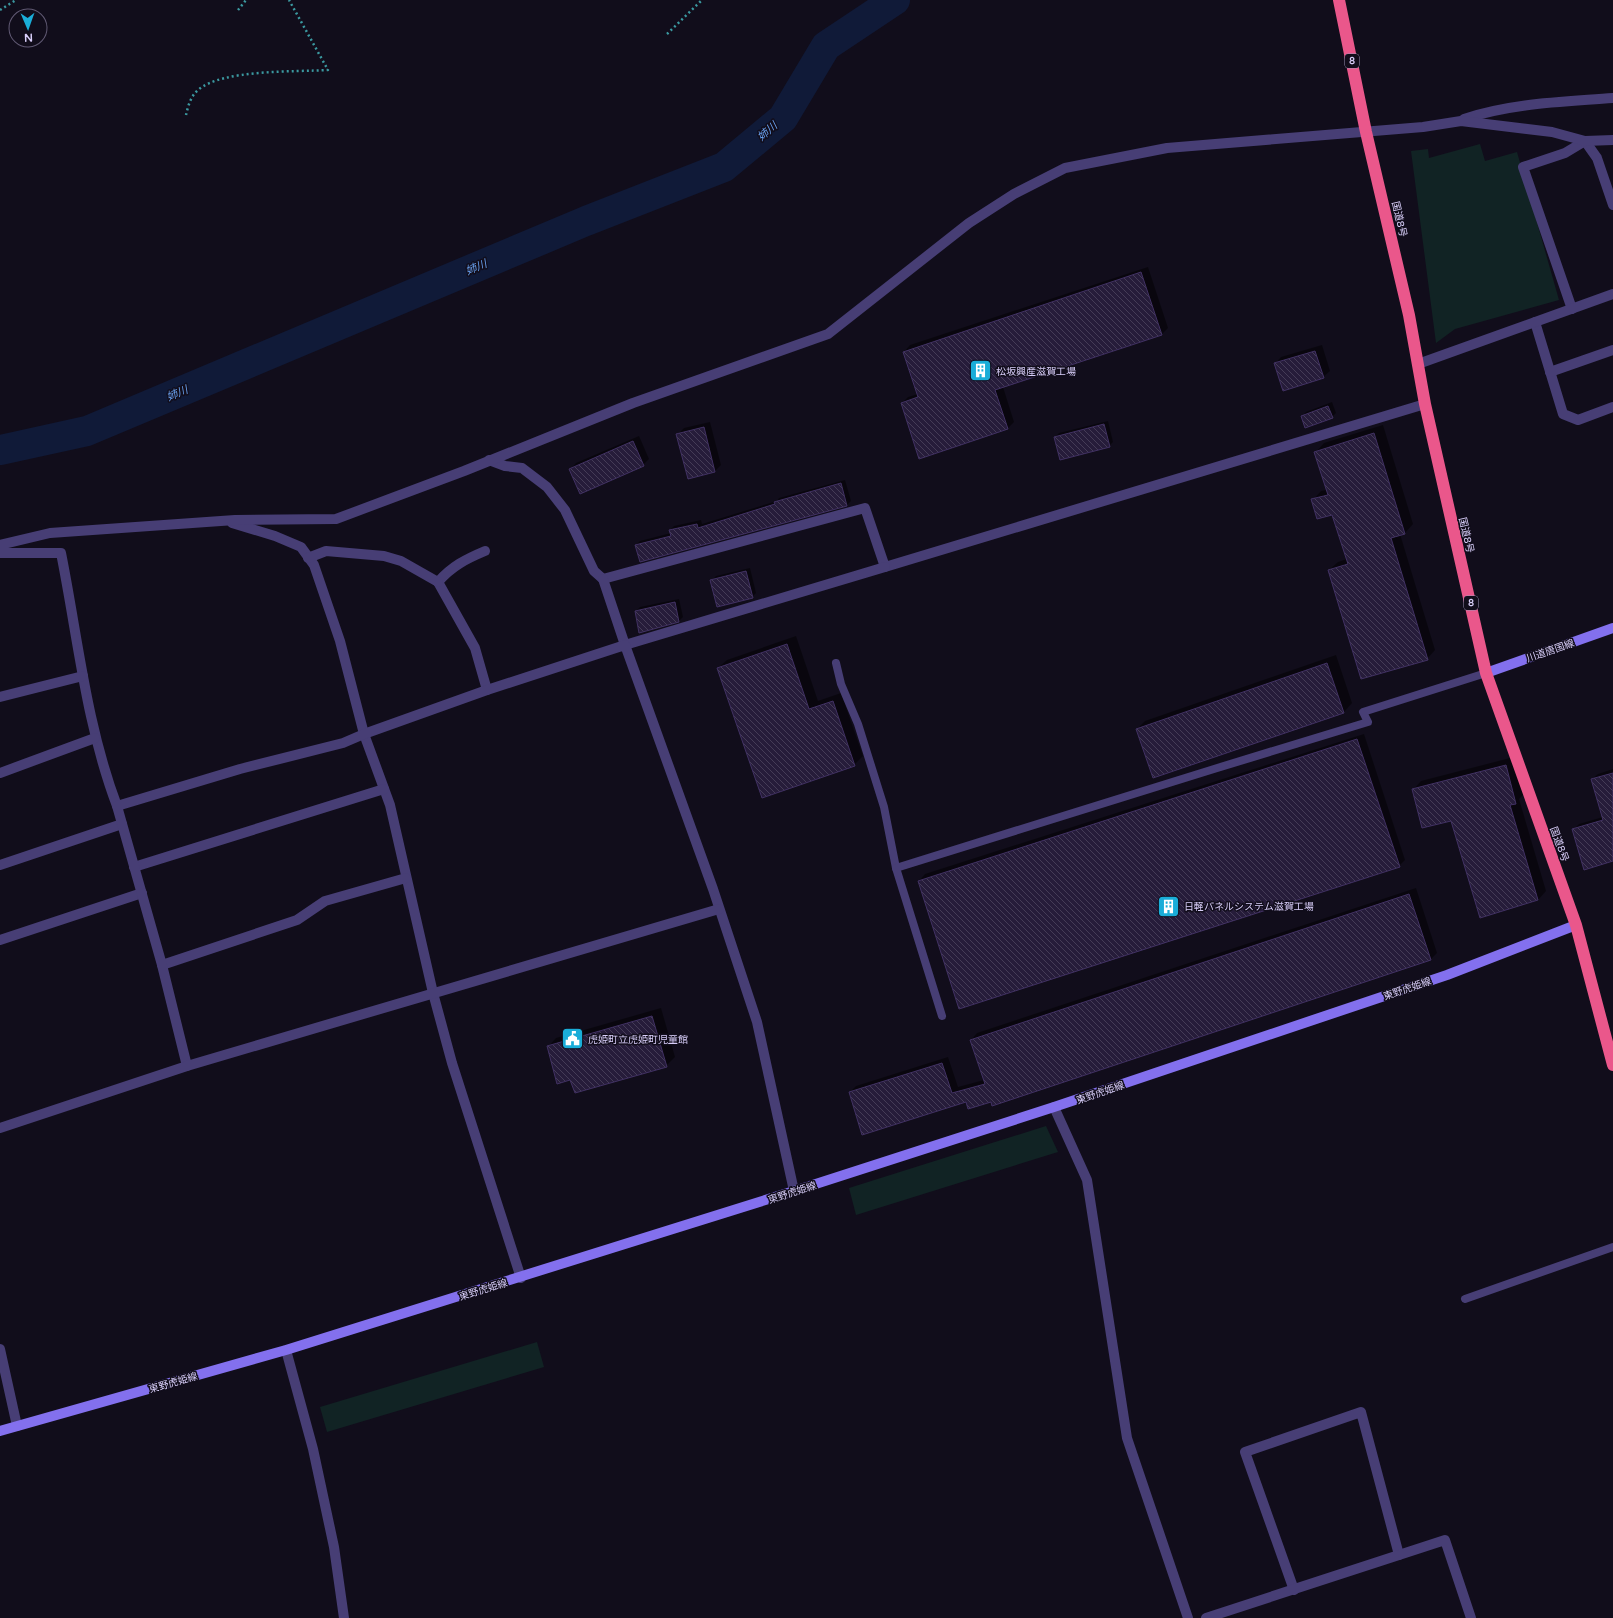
<svg xmlns="http://www.w3.org/2000/svg" width="1613" height="1618" font-family="'Varela Round','Noto Sans JP',sans-serif">
<style>
.green{fill:#112324}
.shadow{fill:#0007}
.lines{fill:none;stroke-linecap:round;stroke-linejoin:round}
.river{stroke:#101a38;stroke-width:30}
.building{fill:url(#building-back-hatch);stroke:#413163}
.path{stroke:#3b99a0;stroke-width:2.5;stroke-dasharray:2 3;stroke-linecap:butt}
.lane{stroke:#473e75;stroke-width:8}
.street{stroke:#473e75;stroke-width:10}
.secondary{stroke:#8370ee;stroke-width:10}
.highway{stroke:#ea578b;stroke-width:12}
.labels{text-anchor:middle;stroke-width:3;stroke-linejoin:round;paint-order:stroke}
.shield{fill:#110d1b;stroke:#9c94b6;stroke-width:1}
.shield-label{font-size:9px;font-weight:bold;fill:#d8cef9}
.street-label{font-size:10px;fill:#d8cef9;stroke:#110d1b}
.poi-label{font-size:10px;fill:#d8cef9;stroke:#110d1b;text-anchor:start}
.water-label{font-size:11px;font-style:italic;fill:#689fed;stroke:#110d1b}
</style>
<defs>
<pattern id="building-back-hatch" width="6" height="6" patternUnits="userSpaceOnUse"><rect width="6" height="6" fill="#261c3a"/><path d="M-1 5l2 2M0 0l6 6M5-1l2 2" fill="none" stroke="#453c57"/></pattern>
</defs>
<rect width="100%" height="100%" fill="#110d1b"/>
<!-- green -->
<g class="green">
<path d="M1480,144L1485,161L1517,152L1559,300L1455,329L1436,343L1411,151L1428,149L1429,158Z"/>
<path d="M1046,1126L1058,1152L856,1215L849,1188Z"/>
<path d="M537,1342L544,1367L327,1432L320,1407Z"/>
</g>
<!-- shadow -->
<g class="shadow">
<path d="M1148,267L1168,328L1162,334L1003,387L1014,422L1008,428L920,457L902,403L908,397L918,394L904,352L910,345Z"/>
<path d="M1322,345L1330,371L1323,377L1275,364L1281,357Z"/>
<path d="M1332,402L1336,413L1332,417L1302,416L1306,412Z"/>
<path d="M1108,421L1113,442L1109,446L1055,437L1059,433Z"/>
<path d="M710,422L721,465L715,471L677,435L684,428Z"/>
<path d="M1383,425L1413,524L1405,533L1400,534L1435,650L1427,659L1329,570L1338,562L1347,559L1333,514L1313,500L1321,491L1327,490L1316,452L1324,443Z"/>
<path d="M639,436L649,459L643,465L570,470L576,463Z"/>
<path d="M845,480L851,501L847,505L636,545L640,541L671,533L670,530L674,526L701,520L702,524L777,501L779,498Z"/>
<path d="M750,568L756,593L752,597L712,580L716,576Z"/>
<path d="M679,599L683,617L679,621L636,611L640,607Z"/>
<path d="M796,636L818,701L841,693L863,756L854,765L718,668L727,660Z"/>
<path d="M1336,655L1352,703L1344,712L1154,777L1137,729L1145,721Z"/>
<path d="M1364,734L1405,860L1399,866L919,881L925,874Z"/>
<path d="M1514,757L1524,794L1519,799L1546,891L1538,900L1452,819L1413,790L1421,781Z"/>
<path d="M1613,769V860L1574,829L1579,824L1603,817L1592,779L1598,774Z"/>
<path d="M1416,888L1437,953L1431,959L991,1101H967L850,1092L856,1086L948,1057L958,1087L984,1080L971,1040L977,1033Z"/>
<path d="M661,1008L675,1057L666,1066L548,1047L556,1038Z"/>
</g>
<g class="lines">
<!-- river -->
<path class="river" d="M0,450L87,431L586,221L724,167L783,118L826,46L895,0"/>
</g>
<!-- building -->
<g class="building">
<path d="M1141,272L1162,335L995,390L1008,429L919,459L901,403L918,397L903,352Z"/>
<path d="M1315,351L1324,378L1283,391L1274,363Z"/>
<path d="M1328,406L1333,418L1305,428L1301,416Z"/>
<path d="M1104,424L1110,447L1060,460L1054,437Z"/>
<path d="M704,427L715,472L688,479L676,434Z"/>
<path d="M1374,433L1405,534L1391,538L1428,660L1361,679L1328,570L1348,564L1332,515L1317,519L1311,499L1328,495L1314,452Z"/>
<path d="M633,441L644,466L580,494L569,469Z"/>
<path d="M841,483L847,506L640,562L635,545L671,536L669,530L697,524L698,528L775,504L774,502Z"/>
<path d="M746,571L753,598L717,607L710,580Z"/>
<path d="M675,602L679,622L639,633L635,611Z"/>
<path d="M787,644L809,709L833,701L855,766L762,798L717,668Z"/>
<path d="M1327,663L1344,713L1153,778L1136,729Z"/>
<path d="M1357,739L1400,867L959,1009L918,881Z"/>
<path d="M1506,765L1516,804L1510,805L1538,900L1480,918L1451,821L1422,828L1412,789Z"/>
<path d="M1613,773V861L1584,870L1572,829L1603,820L1591,779Z"/>
<path d="M1409,894L1431,960L992,1106L991,1102L968,1109L966,1102L862,1135L849,1092L942,1063L952,1093L985,1084L970,1040Z"/>
<path d="M652,1016L667,1067L575,1093L570,1080L557,1084L547,1046Z"/>
</g>
<g class="lines">
<!-- path -->
<g class="path">
<path d="M0,10L16,0"/>
<path d="M238,10L246,0"/>
<path d="M667,34L702,0"/>
<path d="M186,115C188,107 190,97 198,90C222,69 296,72 328,70L289,0"/>
</g>
<!-- lane -->
<g class="lane">
<path d="M836,663L841,684L858,724L884,807L896,868"/>
<path d="M942,1016L896,868L1214,769L1368,722L1363,712L1486,673"/>
<path d="M1465,1299L1613,1247"/>
</g>
<!-- street -->
<g class="street">
<path d="M1464,119C1512,103 1563,102 1613,98"/>
<path d="M1585,141L1597,158L1613,205"/>
<path d="M1572,309L1523,167L1565,153L1585,141"/>
<path d="M1535,322L1563,414L1578,420L1613,407"/>
<path d="M1418,364L1613,294"/>
<path d="M1550,372L1613,350"/>
<path d="M489,460L505,466L522,468L547,487L565,510L594,571L603,579L865,508L885,567L1425,404"/>
<path d="M232,523L275,536L301,547L314,565L340,641L364,734L390,805L433,993L452,1063L521,1278"/>
<path d="M0,545L50,533L235,520L336,519L464,471L633,403L828,334L969,223L1014,194L1065,168L1167,148L1423,127L1461,121L1552,132L1585,141L1613,140"/>
<path d="M485,551C466,559 452,566 438,582L475,648L487,690"/>
<path d="M0,553H61C78,638 86,724 117,806"/>
<path d="M308,558L326,551L384,556L401,561L438,582"/>
<path d="M603,579L625,645L885,567"/>
<path d="M0,697L83,676"/>
<path d="M0,773L95,738"/>
<path d="M0,865L122,824"/>
<path d="M134,867L384,789"/>
<path d="M0,940L142,893"/>
<path d="M162,965L297,920L325,901L406,878"/>
<path d="M187,1066L162,965L117,806L240,769L343,743L364,734L487,690L625,645L713,889L757,1022L794,1191"/>
<path d="M1054,1107L1087,1180L1127,1438L1188,1618"/>
<path d="M0,1128L187,1066L719,909"/>
<path d="M0,1349L17,1426"/>
<path d="M286,1350L313,1449L334,1547L344,1618"/>
<path d="M1294,1590L1245,1452L1361,1412L1399,1555"/>
<path d="M1206,1618L1445,1540L1471,1618"/>
</g>
<!-- secondary -->
<g class="secondary">
<path d="M1486,673L1613,628"/>
<path d="M0,1431L286,1350L794,1191L1054,1107L1447,975L1576,925"/>
</g>
<!-- highway -->
<path class="highway" d="M1339,0L1366,132L1409,315L1425,404L1486,673L1576,925L1613,1065"/>
</g>
<!-- icons -->
<defs>
<symbol id="building-square" viewBox="-11 -11 22 22"><rect x="-9" y="-9" width="18" height="18" rx="4" fill="#1aadd8" stroke="#110d1b"/><path d="M-4-6H4V6H1V3H-1V6H-4ZM-2.5-4.3h1.7v1.8h-1.7ZM.8-4.3h1.7v1.8H.8ZM-2.5-1h1.7V.8h-1.7ZM.8-1h1.7V.8H.8Z" fill="#fff"/></symbol>
<symbol id="civic-square" viewBox="-11 -11 22 22"><rect x="-9" y="-9" width="18" height="18" rx="4" fill="#1aadd8" stroke="#110d1b"/><path d="M-.6-6.5H3V-4.5H.6V-3L4-1V1h2V6H-6V1h2V-1L-.6-3ZM-1.2 2.5V6h2.4V2.5Z" fill="#fff"/></symbol>
</defs>
<g fill-rule="evenodd">
<use href="#building-square" x="968" y="358" width="25" height="25"/>
<use href="#building-square" x="1156" y="894" width="25" height="25"/>
<use href="#civic-square" x="560" y="1026" width="25" height="25"/>
</g>
<g class="labels">
<!-- shield labels -->
<g class="shield">
<rect x="1345" y="54" width="14" height="14" rx="3"/>
<rect x="1464" y="596" width="14" height="14" rx="3"/>
</g>
<g class="shield-label">
<text x="1352" y="64">8</text>
<text x="1471" y="606">8</text>
</g>
<!-- street labels -->
<g class="street-label">
<text transform="translate(1400 219) rotate(77)" y="4">国道8号</text>
<text transform="translate(1467 535) rotate(77)" y="4">国道8号</text>
<text transform="translate(1550 650) rotate(-19)" y="4">川道唐国線</text>
<text transform="translate(1560 844) rotate(70)" y="4">国道8号</text>
<text transform="translate(1407 988) rotate(-19)" y="4">東野虎姫線</text>
<text transform="translate(1100 1092) rotate(-19)" y="4">東野虎姫線</text>
<text transform="translate(792 1192) rotate(-18)" y="4">東野虎姫線</text>
<text transform="translate(483 1289) rotate(-17)" y="4">東野虎姫線</text>
<text transform="translate(173 1382) rotate(-16)" y="4">東野虎姫線</text>
</g>
<!-- poi labels -->
<g class="poi-label">
<text x="996" y="375">松坂興産滋賀工場</text>
<text x="1184" y="910">日軽パネルシステム滋賀工場</text>
<text x="588" y="1043">虎姫町立虎姫町児童館</text>
</g>
<!-- water labels -->
<g class="water-label">
<text transform="translate(767 131) rotate(-40)" y="4">姉川</text>
<text transform="translate(476 267) rotate(-23)" y="4">姉川</text>
<text transform="translate(177 393) rotate(-23)" y="4">姉川</text>
</g>
</g>
<!-- north arrow -->
<g transform="translate(28 28) rotate(178)"><circle r="19" fill="#110d1b" stroke="#615a74"/>
<path d="M0-3L7 15L0 10L-7 15Z" fill="#1aadd8"/>
<text y="-6" font-size="11" font-weight="bold" text-anchor="middle" fill="#d8cef9">N</text>
</g>
</svg>
